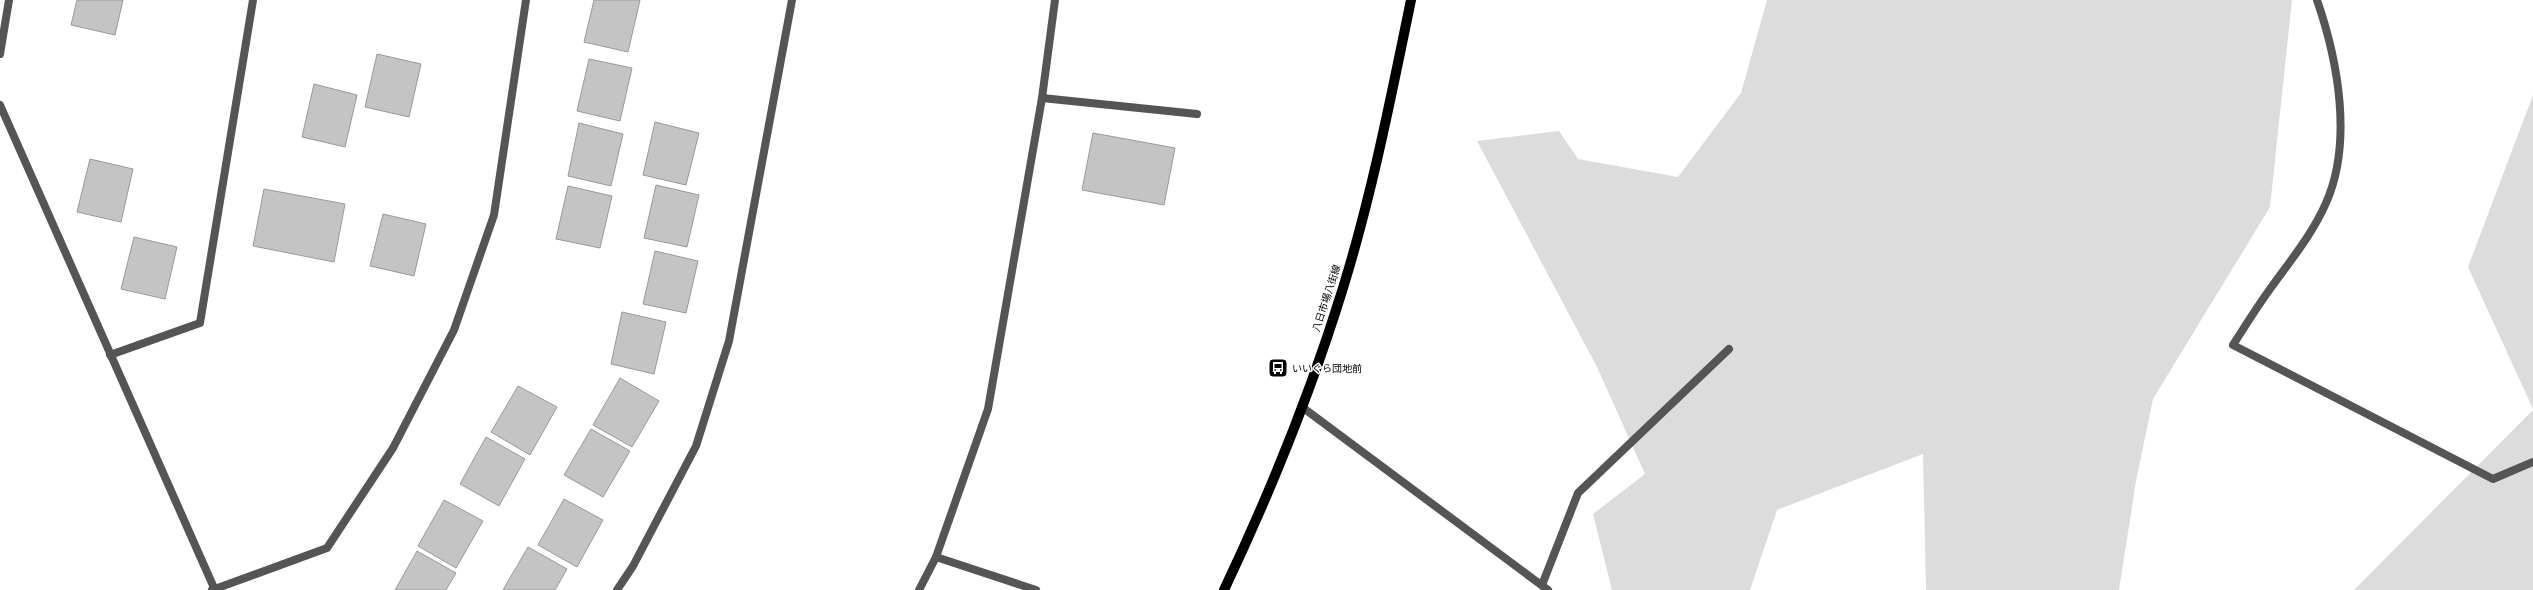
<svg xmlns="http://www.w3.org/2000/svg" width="2533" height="590" font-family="Inter,'Noto Sans JP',sans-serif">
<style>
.green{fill:#dcdcdc}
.building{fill:#c4c4c4;stroke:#999}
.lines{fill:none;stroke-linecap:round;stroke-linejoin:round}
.service{stroke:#555;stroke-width:8}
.minor{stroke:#555;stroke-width:8}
.primary{stroke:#000;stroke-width:10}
.labels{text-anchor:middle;stroke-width:3;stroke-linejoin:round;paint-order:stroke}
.street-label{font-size:10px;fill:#000;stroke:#fff}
.poi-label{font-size:10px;fill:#000;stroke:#fff;text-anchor:start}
</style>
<rect width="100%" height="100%" fill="#fff"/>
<!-- green -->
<g class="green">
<path d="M1767,0H2292L2270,207L2153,399L2136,481L2119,590H1926L1923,454L1777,510L1750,590H1612L1593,514L1645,474L1597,367L1477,141L1559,131L1578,159L1678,177L1741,93Z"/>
<path d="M2533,95V409L2468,267Z"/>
<path d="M2533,410V590H2354Z"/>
</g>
<!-- building -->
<g class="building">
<path d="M77,0H123L115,35L71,25Z"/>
<path d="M594,0H640L628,52L584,42Z"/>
<path d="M377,54L421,64L409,117L365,107Z"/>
<path d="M589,59L632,68L620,121L577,111Z"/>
<path d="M314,84L357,95L345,147L302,137Z"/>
<path d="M655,122L699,133L686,185L643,175Z"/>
<path d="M579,123L623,134L611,186L568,176Z"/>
<path d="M1093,133L1175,148L1164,205L1082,190Z"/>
<path d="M90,159L133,169L121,222L77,212Z"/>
<path d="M656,185L699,195L687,247L644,238Z"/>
<path d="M568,186L612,196L600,248L556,239Z"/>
<path d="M264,189L345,204L334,262L253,246Z"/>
<path d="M383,214L426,224L414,276L370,266Z"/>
<path d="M134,237L177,247L165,299L121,289Z"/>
<path d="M655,251L698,261L686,313L643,304Z"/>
<path d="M622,312L666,322L654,374L611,364Z"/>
<path d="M620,378L659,401L632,447L593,425Z"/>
<path d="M518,386L557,407L530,455L491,432Z"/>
<path d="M591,429L630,451L603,497L564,475Z"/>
<path d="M486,437L525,459L499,506L460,484Z"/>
<path d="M564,499L603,520L577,567L538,545Z"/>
<path d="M444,500L483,521L456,568L418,546Z"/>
<path d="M528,547L567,569L555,590H503Z"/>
<path d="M417,551L456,573L446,590H395Z"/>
</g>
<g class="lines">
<!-- service -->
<g class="service">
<path d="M1042,98L1197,114"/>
<path d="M936,557L1036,590"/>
</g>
<!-- minor -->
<g class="minor">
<path d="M2317,0C2338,61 2353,142 2326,203C2312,235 2290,261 2270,289C2257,307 2245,326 2233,345L2493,479L2533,462"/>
<path d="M0,54L9,0"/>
<path d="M0,105L215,590"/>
<path d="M110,355L200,323L253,0"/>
<path d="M1302,407L1548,590"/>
<path d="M1542,585L1578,493L1729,349"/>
<path d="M212,590L327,548L393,448L454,330L494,215L526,0"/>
<path d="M617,590L633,566L696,446L729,341L792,0"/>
<path d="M919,590L936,557L988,409L1042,98L1055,0"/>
</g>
<!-- primary -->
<path class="primary" d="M1224,590C1270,493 1311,392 1343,288C1372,194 1391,97 1411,0"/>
</g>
<!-- icons -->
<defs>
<symbol id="bus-square" viewBox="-11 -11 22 22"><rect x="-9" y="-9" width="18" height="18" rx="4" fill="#000" stroke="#fff"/><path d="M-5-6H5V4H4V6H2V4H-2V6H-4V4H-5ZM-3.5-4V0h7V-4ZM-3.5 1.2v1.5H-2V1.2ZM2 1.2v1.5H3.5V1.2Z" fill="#fff"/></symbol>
</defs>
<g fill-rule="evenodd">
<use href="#bus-square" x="1267" y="357" width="22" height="22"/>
</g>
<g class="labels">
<!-- street labels -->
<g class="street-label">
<text transform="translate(1326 298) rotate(-72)" y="4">八日市場八街線</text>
</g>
<!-- poi labels -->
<g class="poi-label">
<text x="1292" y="372">いいぐら団地前</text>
</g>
</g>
</svg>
